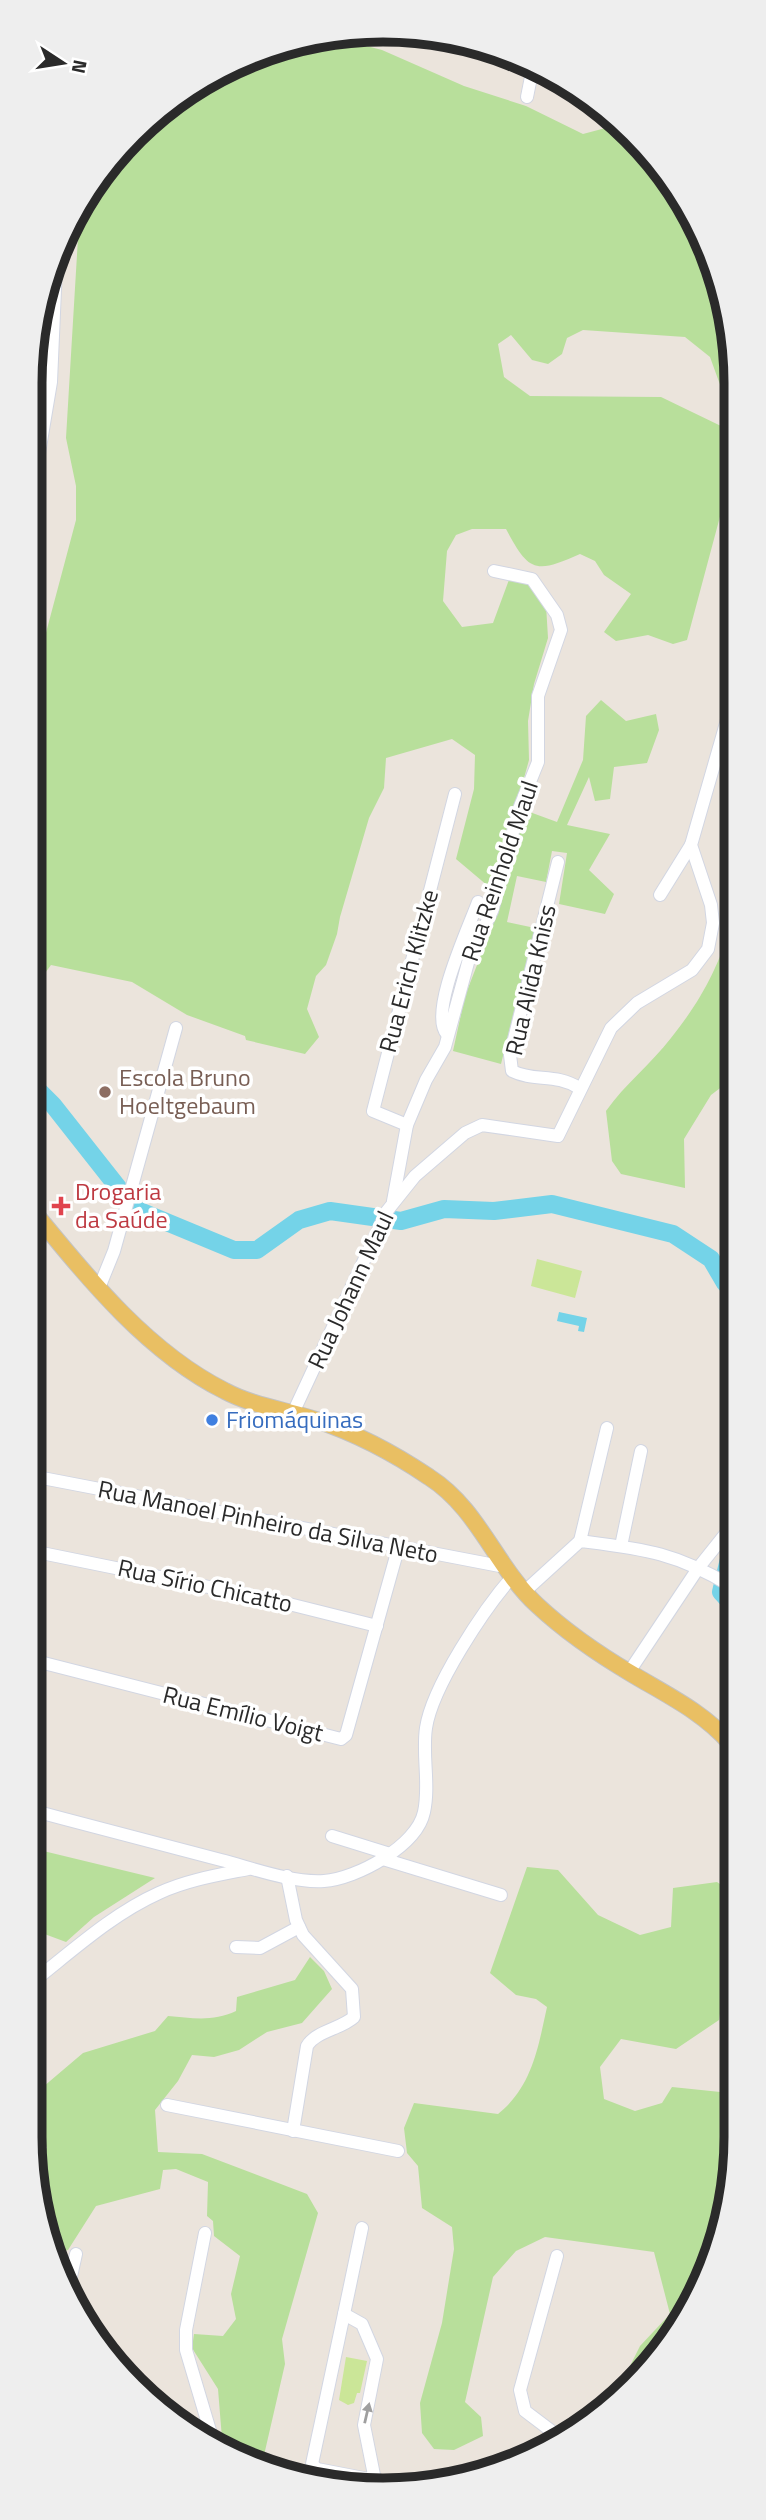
<svg xmlns="http://www.w3.org/2000/svg" width="766" height="2520" font-family="'Titillium Web',sans-serif">
<style>
.green{fill:#b8df9b}
.pitch{fill:#cbe698}
.water{fill:#74d3e8}
.lines{fill:none;stroke-linecap:round;stroke-linejoin:round}
.river{stroke:#74d3e8;stroke-width:18}
.minor-casing{stroke:#d2d6e2;stroke-width:14}
.major-casing{stroke:#c3c3c3;stroke-width:18}
.minor{stroke:#fff;stroke-width:12}
.major{stroke:#e9bf63;stroke-width:16}
.oneway{fill:#9f9f9f}
.education-dot{fill:#8d6e63;stroke:#fff;stroke-width:2.5}
.health-dot{fill:#e0444e;stroke:#fff;stroke-width:2.5}
.shop-dot{fill:#3f7fe0;stroke:#fff;stroke-width:2.5}
.labels{text-anchor:middle;stroke-width:7;stroke-linejoin:round;paint-order:stroke}
.street-label{font-size:24px;fill:#2a2a2a;stroke:#fff}
.education-label{font-size:24px;fill:#785e54;stroke:#fff;text-anchor:start}
.health-label{font-size:24px;fill:#be3a42;stroke:#fff;text-anchor:start}
.shop-label{font-size:24px;fill:#366cbe;stroke:#fff;text-anchor:start}
.rim{fill:none;stroke:#2a2a2a;stroke-width:9}
</style>
<rect width="100%" height="100%" fill="#ebe4dc"/>
<!-- green -->
<g class="green">
<path d="M314,36H328L382,50L464,86L526,106L583,134L613,126L614,122L648,150L709,247L733,337V411L727,404L710,357L685,337L583,330L567,338L562,354L548,364L532,360L511,335L498,344L504,377L530,396L661,397L721,426L733,448V468L687,640L673,644L648,635L616,641L604,632L631,594L604,575L595,561L580,554C535,574 529,572 506,529H472L456,535L447,551L443,601L462,627L493,623L510,577L526,580L546,605L548,638L534,684L528,721L529,760L516,807L557,822L583,760L586,716L601,700L626,721L656,714L659,730L647,763L614,767L610,799L595,801L589,777L567,825L610,834L589,870L614,894L605,914L559,904L567,853L552,851L546,882L517,876L507,922L535,928L501,1064L453,1051L465,996L484,947L488,886L456,859L474,789L475,755L452,739L386,758L384,788L369,818L340,917L337,934L326,965L316,976L307,1009L319,1037L305,1054L246,1040L245,1036L187,1015L132,982L51,965L34,988L35,674L76,520V486L66,438L78,238L87,193L90,186L187,89Z"/>
<path d="M732,924V1079L711,1095L684,1139L685,1188L621,1174L612,1161L606,1111C625,1084 651,1064 671,1038C702,999 716,971 732,924Z"/>
<path d="M31,1848L155,1878L94,1917L66,1942L31,1929Z"/>
<path d="M527,1867L558,1870L598,1915L640,1935L671,1927L673,1888L717,1882L730,1891V1966L727,1969L719,2020L676,2049L621,2039L600,2067L604,2099L635,2111L662,2103L672,2087L730,2093L729,2206L676,2334L616,2394L640,2346L670,2314L654,2252L545,2237L516,2251L493,2277L465,2402L481,2417L483,2436L454,2450L434,2449L422,2433L420,2403L442,2323L454,2249L452,2227L422,2208L418,2166L407,2153L404,2128L414,2103L498,2114C532,2087 538,2048 547,2007L536,1999L516,1995L490,1973Z"/>
<path d="M310,1957L324,1971L332,1989L302,2023L267,2032L239,2050L214,2057L192,2055L178,2081L155,2110L158,2152L202,2154L307,2194L318,2213L282,2339L285,2364L262,2464L223,2451L218,2389L192,2348L194,2334L223,2336L236,2319L231,2294L240,2256L214,2236L213,2221L207,2216L208,2182L176,2169L163,2170L160,2189L96,2206L68,2250L53,2254L37,2172L47,2147L30,2138V2098L83,2053L155,2031L168,2016C192,2018 213,2022 236,2011L237,1997L295,1980Z"/>
</g>
<!-- pitch -->
<g class="pitch">
<path d="M537,1259L582,1271L575,1298L531,1286Z"/>
<path d="M346,2357L367,2361L360,2393H357L354,2403L348,2405L339,2400Z"/>
</g>
<!-- water -->
<path class="water" d="M559,1312L587,1318L584,1332L578,1331L579,1326L557,1321Z"/>
<g class="lines">
<!-- river -->
<g class="river">
<path d="M34,1086L53,1105L135,1209L234,1250H257L299,1220L330,1211L401,1221L444,1209L494,1211L552,1204L673,1234L711,1259L725,1283L731,1286"/>
<path d="M731,1603L721,1592L731,1551"/>
</g>
<defs>
<g id="minor">
<path d="M527,97L533,67"/>
<path d="M36,471L51,382L56,266"/>
<path d="M558,862L510,1055L512,1071C534,1082 556,1073 579,1088"/>
<path d="M660,895L691,845"/>
<path d="M447,1034C428,1014 469,927 478,902"/>
<path d="M407,1125L373,1111L455,794"/>
<path d="M393,1201L407,1125L426,1080L445,1047L469,959L492,911L519,809L538,762V696L561,630L557,615L532,579L494,571"/>
<path d="M99,1288L114,1251L176,1028"/>
<path d="M293,1413L387,1211L415,1176L465,1133L482,1125L558,1136L611,1028L637,1003L692,970L708,949L713,923L711,905L691,845L733,699"/>
<path d="M32,1476L505,1567"/>
<path d="M580,1541L607,1428"/>
<path d="M621,1546L641,1451"/>
<path d="M32,1551L273,1600L377,1626"/>
<path d="M524,1592L580,1541C643,1549 675,1552 731,1586"/>
<path d="M32,1660L341,1739L346,1735L398,1549"/>
<path d="M629,1672L699,1567L731,1527"/>
<path d="M31,1726L37,1728"/>
<path d="M31,1810C94,1827 157,1843 221,1860C252,1868 291,1883 324,1881C356,1879 417,1846 424,1812C430,1785 422,1755 426,1728C432,1687 484,1609 512,1577"/>
<path d="M332,1836L390,1854"/>
<path d="M383,1859L501,1895"/>
<path d="M287,1876L296,1920L303,1935L352,1989L354,2017C341,2029 316,2031 307,2046L293,2131"/>
<path d="M236,1947L260,1948L299,1927"/>
<path d="M30,1984C71,1952 112,1914 159,1893C187,1880 218,1875 248,1869"/>
<path d="M167,2105L398,2151"/>
<path d="M205,2233L186,2330V2350L214,2444"/>
<path d="M557,2256L520,2390L525,2411L562,2439"/>
<path d="M68,2290L76,2254"/>
<path d="M344,2314L362,2228"/>
<path d="M374,2480L317,2469L312,2464L344,2314L362,2324L377,2359L364,2425L376,2485"/>
</g>
<path id="major" d="M33,1211C87,1277 147,1352 225,1391C253,1406 286,1410 316,1420C355,1433 395,1454 429,1477C479,1509 495,1566 537,1605C566,1632 598,1654 632,1674C667,1695 703,1712 730,1743"/>
</defs>
<!-- minor casing -->
<use href="#minor" class="minor-casing"/>
<!-- major casing -->
<use href="#major" class="major-casing"/>
<!-- minor -->
<use href="#minor" class="minor"/>
<!-- major -->
<use href="#major" class="major"/>
</g>
<!-- one-way arrows -->
<defs><path id="oneway-solid" d="M-6-.8H1V-3.2L6.5 0L1 3.2V.8H-6Z" transform="scale(1.75)"/></defs>
<use class="oneway" href="#oneway-solid" transform="translate(367 2413) rotate(-77)"/>
<!-- markers -->
<circle class="education-dot" cx="105" cy="1092" r="7"/>
<path class="health-dot" d="M57.5 1195.5h7v7h7v7h-7v7h-7v-7h-7v-7h7z"/>
<circle class="shop-dot" cx="212" cy="1420" r="7"/>
<g class="labels">
<!-- street labels -->
<g class="street-label">
<text transform="translate(500 871) rotate(-71)" y="8">Rua Reinhold Maul</text>
<text transform="translate(409 971) rotate(-75)" y="8">Rua Erich Klitzke</text>
<text transform="translate(531 980) rotate(-77)" y="8">Rua Alida Kniss</text>
<text transform="translate(351 1290) rotate(-65)" y="8">Rua Johann Maul</text>
<text transform="translate(268 1522) rotate(11)" y="8">Rua Manoel Pinheiro da Silva Neto</text>
<text transform="translate(205 1586) rotate(12)" y="8">Rua Sírio Chicatto</text>
<text transform="translate(243 1714) rotate(14)" y="8">Rua Emílio Voigt</text>
</g>
<!-- education labels -->
<g class="education-label">
<text x="119" y="1086">Escola Bruno<tspan x="119" dy="28">Hoeltgebaum</tspan></text>
</g>
<!-- health labels -->
<g class="health-label">
<text x="75" y="1200">Drogaria<tspan x="75" dy="28">da Saúde</tspan></text>
</g>
<!-- shop labels -->
<g class="shop-label">
<text x="226" y="1428">Friomáquinas</text>
</g>
</g>
<!-- crop -->
<path d="M0 0H766V2520H0ZM383 42H383A341 341 0 0 1 724 383V2137A341 341 0 0 1 383 2478H383A341 341 0 0 1 42 2137V383A341 341 0 0 1 383 42Z" fill="#eee" fill-rule="evenodd"/>
<path class="rim" d="M383 42H383A341 341 0 0 1 724 383V2137A341 341 0 0 1 383 2478H383A341 341 0 0 1 42 2137V383A341 341 0 0 1 383 42Z"/>
<!-- north arrow -->
<g transform="translate(63 63) rotate(102)" stroke="#ffffff" stroke-width="5" paint-order="stroke">
<path d="M0-5L12 26L0 18L-12 26Z" fill="#2a2a2a"/>
<text y="-10" font-size="19" font-weight="bold" text-anchor="middle" fill="#2a2a2a">N</text>
</g>
</svg>
